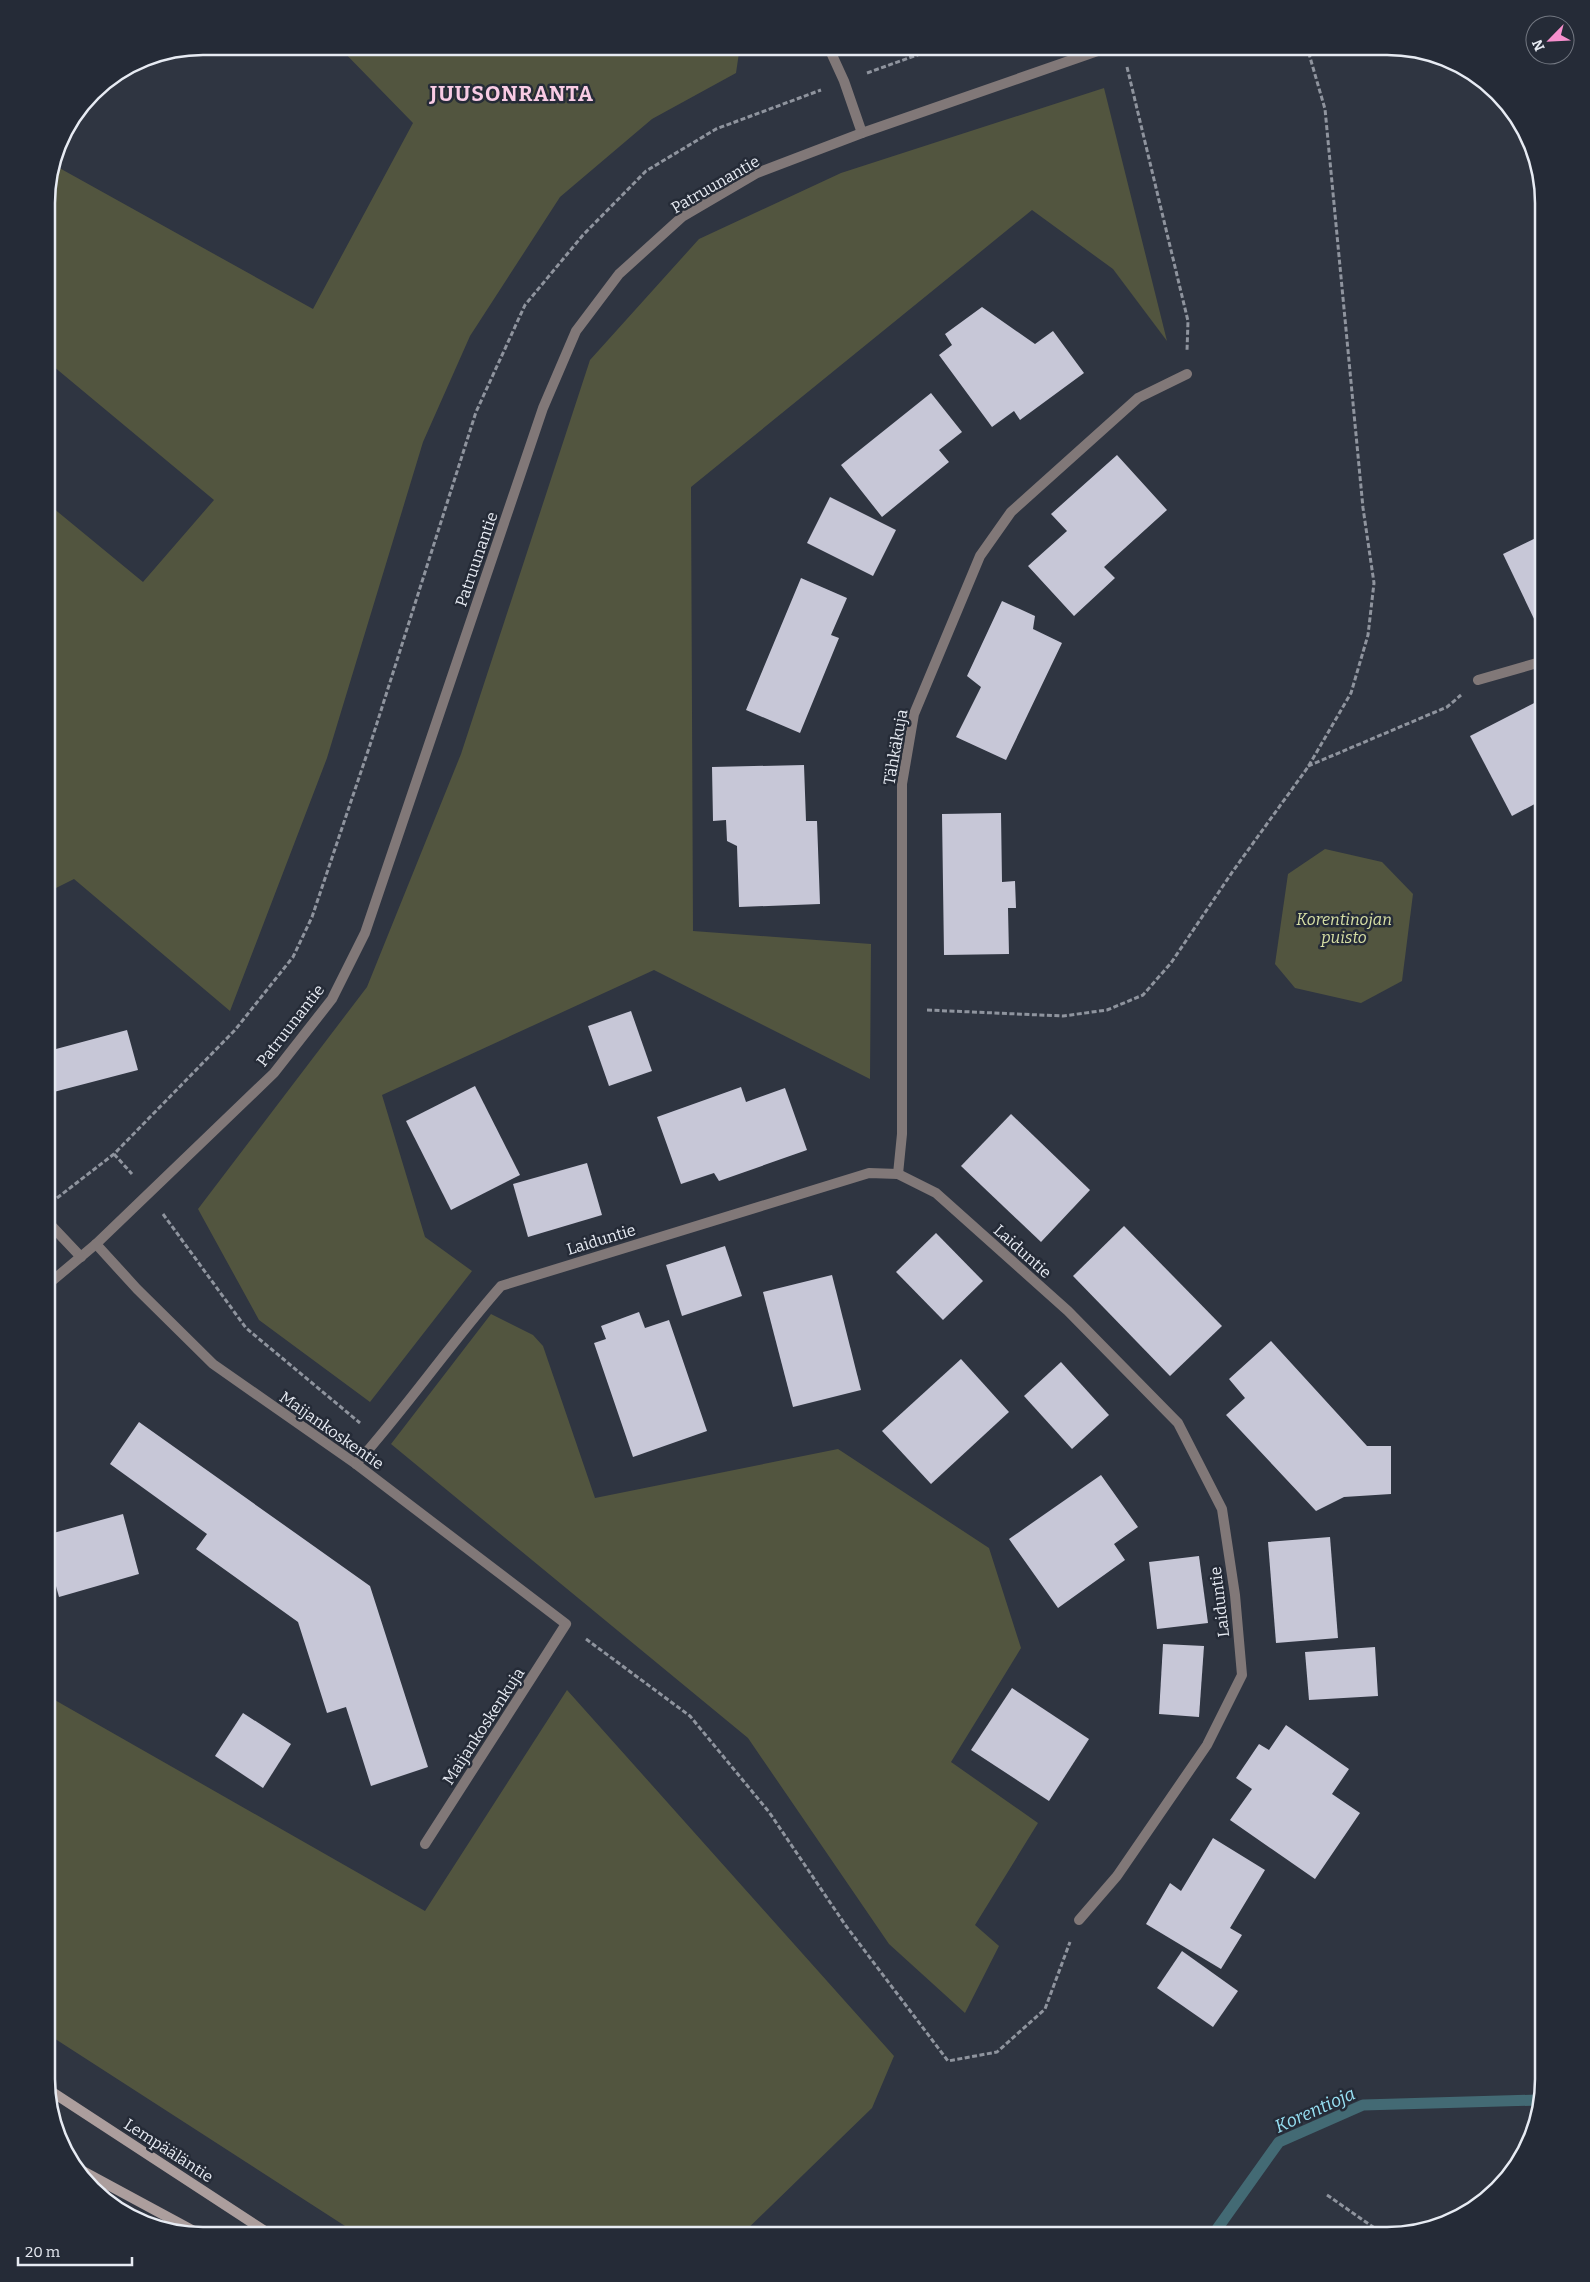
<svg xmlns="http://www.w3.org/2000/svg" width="1590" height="2282" font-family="Bitter,serif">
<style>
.green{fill:#52553f}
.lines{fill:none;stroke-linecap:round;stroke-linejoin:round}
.stream{stroke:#436a74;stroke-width:11}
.building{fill:#c7c7d7}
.path{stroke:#8f949e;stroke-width:3;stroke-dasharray:5 2.5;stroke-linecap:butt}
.minor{stroke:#817878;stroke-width:10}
.tertiary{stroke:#817878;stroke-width:10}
.secondary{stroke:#ac9e9d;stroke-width:10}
.labels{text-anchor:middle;stroke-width:5;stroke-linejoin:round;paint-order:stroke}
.street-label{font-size:16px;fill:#e7ebf3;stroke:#252b37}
.park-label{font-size:16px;font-style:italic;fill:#d8e0a5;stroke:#252b37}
.water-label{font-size:18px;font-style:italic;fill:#97e0f3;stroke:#252b37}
.district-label{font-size:21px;font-weight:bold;letter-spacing:1px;fill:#f8cbe4;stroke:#252b37}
.rim{fill:none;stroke:#e7ebf3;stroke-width:2.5}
</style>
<rect width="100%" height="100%" fill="#2f3541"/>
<!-- green -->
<g class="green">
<path d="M338,46H740L736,73L652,119L560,197L470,336L423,442L327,758L230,1011L74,879L46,893L47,503L143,582L214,500L47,361V193L54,165L313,309L413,123Z"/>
<path d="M1104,88L1167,341L1113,269L1032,210L691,487L693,931L871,944L870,1079L654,970L382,1095L425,1237L472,1271L370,1402L259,1320L198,1209L367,987L461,754L590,360L699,239L841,173Z"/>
<path d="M1325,849L1382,862L1413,894L1402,981L1361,1003L1295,988L1275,964L1288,874Z"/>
<path d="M491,1314L533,1335L543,1346L595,1498L838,1449L989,1548L1021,1648L951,1762L1038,1823L975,1925L999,1946L965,2013L889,1944L748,1738L391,1444Z"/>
<path d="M567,1690L894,2056L872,2108L740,2236L359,2235L46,2033V1695L425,1911Z"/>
</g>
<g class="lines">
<!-- stream -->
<path class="stream" d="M1212,2236L1279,2142L1363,2105L1538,2100"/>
</g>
<!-- building -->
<g class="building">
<path d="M982,307L1035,344L1053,331L1084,373L1020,420L1014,411L992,427L939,355L952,345L945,334Z"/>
<path d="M931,393L962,432L939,450L949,462L882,517L841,465Z"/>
<path d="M1117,455L1167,510L1104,567L1115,578L1074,616L1028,566L1067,531L1051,514Z"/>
<path d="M830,497L896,530L873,576L807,543Z"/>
<path d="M1544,534V619L1536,623L1503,554Z"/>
<path d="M801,578L847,598L831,635L839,638L800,733L746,710Z"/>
<path d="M1002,601L1035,616L1033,629L1062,643L1006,760L956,737L981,687L967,676Z"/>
<path d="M1544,698V799L1512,816L1470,736Z"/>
<path d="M804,765L806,821H817L820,904L739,907L737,846L727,841L726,820L713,821L712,767Z"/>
<path d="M1001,813L1002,882L1015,881L1016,908H1008L1009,954L944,955L942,814Z"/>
<path d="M631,1011L652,1071L609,1086L588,1026Z"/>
<path d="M127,1030L138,1070L46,1094V1044L54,1042L56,1049Z"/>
<path d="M475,1086L520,1175L451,1210L406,1121Z"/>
<path d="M741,1087L746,1102L785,1088L807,1150L719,1181L714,1173L681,1184L657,1117Z"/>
<path d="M1011,1114L1090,1190L1041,1242L961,1166Z"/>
<path d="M587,1163L602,1215L528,1237L513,1184Z"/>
<path d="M1124,1226L1222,1326L1170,1376L1073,1276Z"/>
<path d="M936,1233L983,1281L943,1320L896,1272Z"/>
<path d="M725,1246L742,1296L682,1316L666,1265Z"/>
<path d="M832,1275L861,1390L793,1407L763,1292Z"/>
<path d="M639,1312L645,1328L669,1320L707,1431L633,1457L594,1343L606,1339L601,1326Z"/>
<path d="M1271,1341L1367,1446H1391V1494L1344,1497L1316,1511L1226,1415L1245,1398L1229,1379Z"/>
<path d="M961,1359L1009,1412L931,1484L882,1431Z"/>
<path d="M1061,1362L1109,1415L1072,1449L1024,1396Z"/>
<path d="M139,1422L370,1586L428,1767L371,1786L346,1707L327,1713L298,1622L196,1549L207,1534L110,1464Z"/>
<path d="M1101,1475L1138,1527L1114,1544L1125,1560L1058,1608L1009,1539Z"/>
<path d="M123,1514L139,1574L59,1597L46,1550V1535Z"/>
<path d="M1330,1537L1338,1638L1276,1643L1268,1542Z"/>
<path d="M1199,1556L1208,1623L1157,1629L1149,1562Z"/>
<path d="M1163,1644L1204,1646L1199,1717L1159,1714Z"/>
<path d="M1375,1647L1378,1696L1309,1700L1305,1652Z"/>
<path d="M1012,1688L1089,1739L1049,1801L971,1750Z"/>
<path d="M243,1713L291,1744L263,1788L215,1756Z"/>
<path d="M1286,1725L1349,1769L1332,1794L1360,1813L1315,1879L1230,1820L1252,1789L1236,1778L1259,1744L1269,1750Z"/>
<path d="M1213,1838L1265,1870L1230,1928L1242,1935L1221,1969L1146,1924L1170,1883L1181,1891Z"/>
<path d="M1182,1951L1238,1991L1213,2027L1157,1988Z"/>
</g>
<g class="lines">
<!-- path -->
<g class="path">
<path d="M1127,67L1188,321L1187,351"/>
<path d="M867,73L942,46"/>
<path d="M1308,766L1447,707L1461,695"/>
<path d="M927,1010L1063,1016L1107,1010L1143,995L1171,963L1233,871L1308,767L1351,693L1368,635L1374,583L1363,508L1325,109L1307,47"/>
<path d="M114,1154L132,1174"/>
<path d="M57,1198L114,1154L235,1030L293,957L312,917L370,745L476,412L525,305L583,235L646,171L716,129L821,90"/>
<path d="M163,1214L246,1328L360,1423"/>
<path d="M586,1639L690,1716L769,1812L846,1926L948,2061L997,2052L1045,2009L1070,1942"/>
<path d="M1327,2195L1386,2236"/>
</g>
<!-- minor -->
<g class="minor">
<path d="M828,46L844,81L862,133"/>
<path d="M1478,680L1544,661"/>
<path d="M898,1174L902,1134V784L914,714L980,556L1011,512L1138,398L1187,374"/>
<path d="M46,1220L81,1257"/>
<path d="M96,1244L137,1289L213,1364L356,1464L566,1624L425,1844"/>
<path d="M356,1464C407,1407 450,1344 501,1286L869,1173L898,1174L936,1193L1068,1311L1178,1423L1222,1509L1235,1595L1242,1675L1207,1745L1117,1876L1079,1920"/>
</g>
<!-- tertiary -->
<path class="tertiary" d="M46,1286L96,1244L274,1073L332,999L365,933L543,408L576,331L619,274L682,217L757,173L862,133L1112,46"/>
<!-- secondary -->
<g class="secondary">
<path d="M49,2090L271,2235"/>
<path d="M77,2168L201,2235"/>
</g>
</g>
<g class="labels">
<!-- street labels -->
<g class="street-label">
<text transform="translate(715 184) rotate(-30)" y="6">Patruunantie</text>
<text transform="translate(476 559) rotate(-71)" y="6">Patruunantie</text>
<text transform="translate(895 747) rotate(-80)" y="6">Tähkäkuja</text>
<text transform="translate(290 1025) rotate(-52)" y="6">Patruunantie</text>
<text transform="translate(601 1239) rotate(-17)" y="6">Laiduntie</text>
<text transform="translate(1023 1251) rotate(42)" y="6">Laiduntie</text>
<text transform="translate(332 1430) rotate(35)" y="6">Maijankoskentie</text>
<text transform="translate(1219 1602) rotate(-97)" y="6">Laiduntie</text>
<text transform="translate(483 1726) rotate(-57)" y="6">Maijankoskenkuja</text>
<text transform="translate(169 2150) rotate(33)" y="6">Lempääläntie</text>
</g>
<!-- park labels -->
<g class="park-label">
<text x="1344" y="925">Korentinojan<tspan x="1344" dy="18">puisto</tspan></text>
</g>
<!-- water labels -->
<g class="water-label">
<text transform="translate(1315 2110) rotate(-24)" y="6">Korentioja</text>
</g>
<!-- district labels -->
<g class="district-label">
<text x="512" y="101">JUUSONRANTA</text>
</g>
</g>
<!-- crop -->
<path d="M0 0H1590V2282H0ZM203 55H1387A148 148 0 0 1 1535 203V2079A148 148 0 0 1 1387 2227H203A148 148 0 0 1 55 2079V203A148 148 0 0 1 203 55Z" fill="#252b37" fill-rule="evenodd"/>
<path class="rim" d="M203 55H1387A148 148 0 0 1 1535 203V2079A148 148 0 0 1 1387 2227H203A148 148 0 0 1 55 2079V203A148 148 0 0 1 203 55Z"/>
<!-- north arrow -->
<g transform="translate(1550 40) rotate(246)"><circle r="24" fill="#252b37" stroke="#737882"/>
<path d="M0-4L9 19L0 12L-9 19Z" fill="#f790ce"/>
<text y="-8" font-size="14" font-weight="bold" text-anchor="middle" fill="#e7ebf3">N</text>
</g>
<!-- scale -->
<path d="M18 2257v8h114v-8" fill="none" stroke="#e7ebf3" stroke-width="2.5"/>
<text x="25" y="2257" font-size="15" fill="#e7ebf3" stroke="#252b37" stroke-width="4" paint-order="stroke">20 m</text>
</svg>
